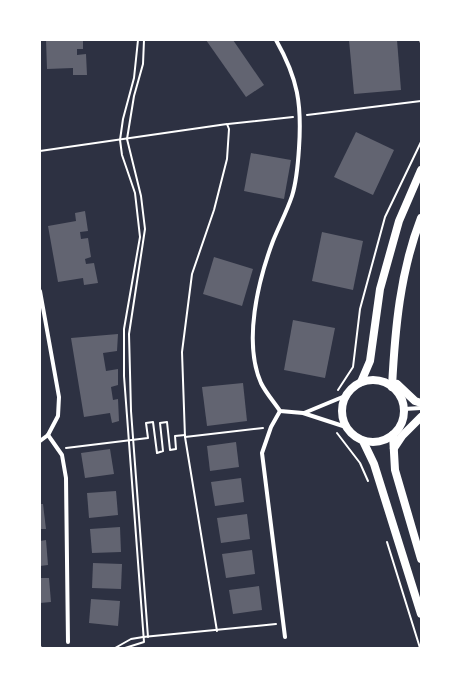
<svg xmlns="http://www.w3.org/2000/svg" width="461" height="688" font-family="'Libre Baskerville',serif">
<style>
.building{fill:#626471}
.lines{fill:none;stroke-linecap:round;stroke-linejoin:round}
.path{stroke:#fff;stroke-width:2}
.minor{stroke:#fff;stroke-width:4}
.secondary{stroke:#fff;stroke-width:8}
</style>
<rect width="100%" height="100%" fill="#2d3142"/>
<!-- building -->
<g class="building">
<path d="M46,40H83V49H77V55L86,54L87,75H73V68L47,69Z"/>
<path d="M206,40H233L264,85L246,97Z"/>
<path d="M349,40H397L401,90L354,94Z"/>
<path d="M356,132L394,150L373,195L334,177Z"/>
<path d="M251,153L291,160L284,199L244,191Z"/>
<path d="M85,211L88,231L80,232L81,239L88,238L91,257L85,259L86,264L94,263L98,283L84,285L83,278L58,282L48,226L76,221L75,213Z"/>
<path d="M322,232L363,241L353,290L312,281Z"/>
<path d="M214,257L253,269L242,306L203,294Z"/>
<path d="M293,320L335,328L325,378L284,370Z"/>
<path d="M118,334L117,351L103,353L106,371L118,369V385L111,387L113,400L118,399L119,421L112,423L110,413L84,417L71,338Z"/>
<path d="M243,383L247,421L207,426L202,387Z"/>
<path d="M236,442L239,467L210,471L207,446Z"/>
<path d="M110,449L114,474L85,478L81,453Z"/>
<path d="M241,478L244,502L215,506L211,482Z"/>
<path d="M116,491L118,515L89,518L87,493Z"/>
<path d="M40,504H43L46,529H40Z"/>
<path d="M247,514L250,539L221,543L217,518Z"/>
<path d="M120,527L121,552L92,553L90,529Z"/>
<path d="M46,540L48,565L40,566V541Z"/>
<path d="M252,550L255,574L226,578L222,554Z"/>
<path d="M93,563L122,564L121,589L92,588Z"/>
<path d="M40,578H49L51,602L40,603Z"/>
<path d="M259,586L262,610L233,614L229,590Z"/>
<path d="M91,599L120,601L118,626L89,623Z"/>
</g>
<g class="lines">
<!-- path -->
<g class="path">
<path d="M144,40L143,64L134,96L127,139L141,196L145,229L129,334L131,411L148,637"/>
<path d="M420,40L421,43"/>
<path d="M307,115L421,101"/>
<path d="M228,124L293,117"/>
<path d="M40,151L227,124L229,129L227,159L214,210L192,274L182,352L185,437L217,631"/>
<path d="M338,390L353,367L360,309L385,217L421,142"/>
<path d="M337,433L360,463L368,481"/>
<path d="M185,437L263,428"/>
<path d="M66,448L148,438L146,423L153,422L157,453L163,451L160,423L167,422L170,450L176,449L175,436L185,435"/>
<path d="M387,542L420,648"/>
<path d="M40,646L41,648"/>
<path d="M115,648L131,639L143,637L276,624"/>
<path d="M125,648L144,642L124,376V329L140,237L135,193L122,155L120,140L123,119L134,78L138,40"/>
</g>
<!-- minor -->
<g class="minor">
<path d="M276,40C298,79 302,104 299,148C298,164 297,180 292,196C287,211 279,226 273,241C258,281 243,342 261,383C266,393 274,402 280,411L303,413L346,427"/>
<path d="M40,291L59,397L58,416L48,435L40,441"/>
<path d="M404,409L421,408"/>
<path d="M280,411L271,427L262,453L285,637"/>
<path d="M304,413L345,396"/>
<path d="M48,435L62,455L66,478L68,642"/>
</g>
<!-- secondary -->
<g class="secondary">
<circle cx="373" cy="411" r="31"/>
<path d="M361,382L370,361L380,289L399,221L421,170"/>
<path d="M397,384L415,401L421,403"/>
<path d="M392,387C395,329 400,272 421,218"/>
<path d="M393,435L395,470L421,559"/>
<path d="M363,441L374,464L421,614"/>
<path d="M394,448L402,436L421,417"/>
</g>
</g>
<!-- border -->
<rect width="461" height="688" fill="none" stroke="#ffffff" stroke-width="82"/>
</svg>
